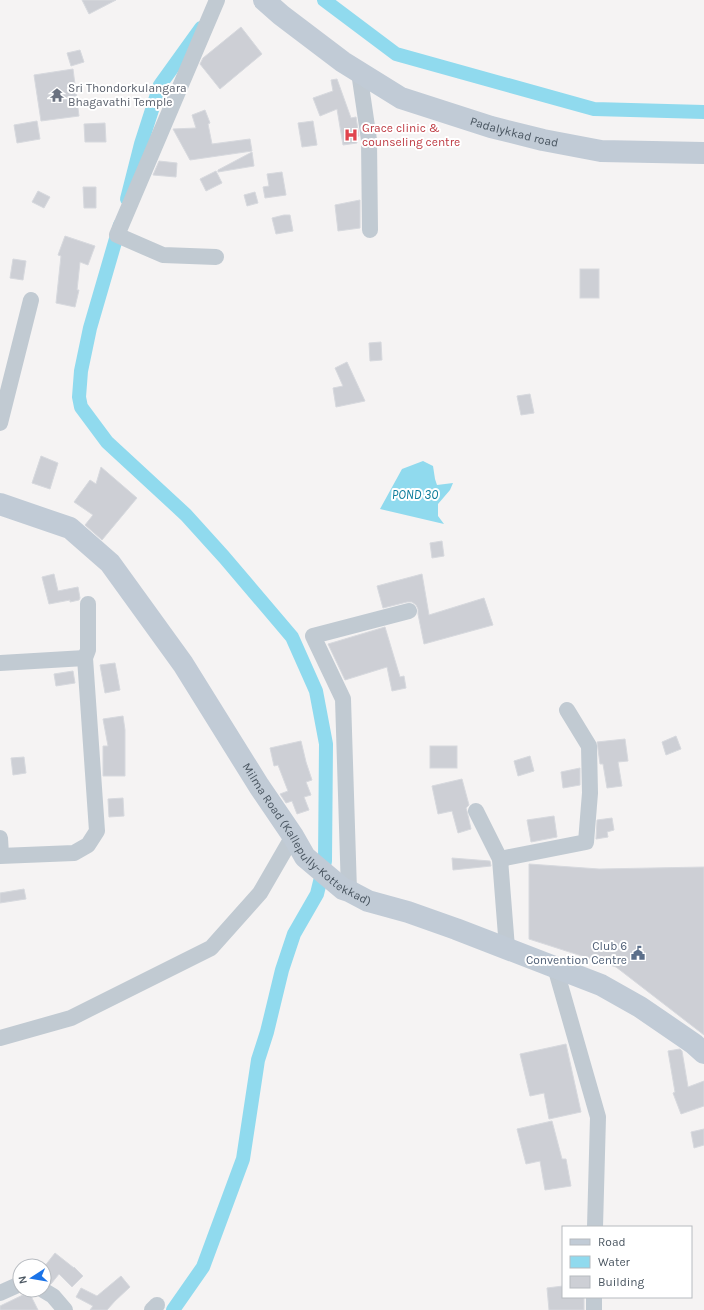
<svg xmlns="http://www.w3.org/2000/svg" width="704" height="1310" font-family="Karla,sans-serif">
<style>
.water{fill:#90daee}
.lines{fill:none;stroke-linecap:round;stroke-linejoin:round}
.canal{stroke:#90daee;stroke-width:14}
.building{fill:#cdcfd5;stroke:#d7d9de}
.street{stroke:#c1cad2;stroke-width:16}
.secondary{stroke:#c1cbd6;stroke-width:22}
.labels{text-anchor:middle;stroke-width:4;stroke-linejoin:round;paint-order:stroke}
.worship-label{font-size:12px;fill:#5b616d;stroke:#fff;text-anchor:start}
.health-label{font-size:12px;fill:#be3a42;stroke:#fff;text-anchor:start}
.street-label{font-size:12px;fill:#4a5661;stroke:#fff}
.service-label{font-size:12px;fill:#4e5e75;stroke:#fff;text-anchor:end}
.water-label{font-size:13px;font-style:italic;fill:#0c7c9b;stroke:#fff}
</style>
<rect width="100%" height="100%" fill="#f5f3f3"/>
<!-- water -->
<path class="water" d="M423,461L433,466L435,479L437,485L453,483L450,490L438,504V516L444,524L380,509L402,469Z"/>
<g class="lines">
<!-- canal -->
<g class="canal">
<path d="M324,0L396,54L594,109L704,112"/>
<path d="M127,199L141,144L160,85L201,28"/>
<path d="M120,225L90,328L81,371L79,397L81,407L107,442L186,515L224,557L292,637L316,691L326,744L325,861L317,894L294,934L282,970L267,1032L258,1060L243,1159L203,1267L173,1310"/>
</g>
</g>
<!-- building -->
<g class="building">
<path d="M82,0H116L89,14Z"/>
<path d="M241,27L262,54L220,89L200,64L203,58Z"/>
<path d="M80,50L84,62L71,66L67,53Z"/>
<path d="M73,69L79,116L41,121L34,75Z"/>
<path d="M337,79L351,118L356,117L359,136L356,137L357,143L343,145L337,109L320,116L313,98L333,91L331,80Z"/>
<path d="M205,110L210,123L208,124L212,144L250,139L252,151L190,160L173,129L196,128L192,115Z"/>
<path d="M37,121L40,139L17,143L14,125Z"/>
<path d="M313,121L317,145L302,147L298,123Z"/>
<path d="M105,123L106,142H85L84,124Z"/>
<path d="M252,152L254,166L218,172V170Z"/>
<path d="M159,161L177,163L176,177L153,175Z"/>
<path d="M216,171L222,183L206,191L200,179Z"/>
<path d="M282,172L286,195L265,198L263,187L269,186L267,174Z"/>
<path d="M83,187H96V208H84Z"/>
<path d="M38,191L50,197L44,208L32,202Z"/>
<path d="M255,192L258,203L247,206L244,195Z"/>
<path d="M360,200V228L338,231L335,205Z"/>
<path d="M284,215H290L293,231L276,234L272,218Z"/>
<path d="M65,236L95,246L88,265L80,262L77,290H79L75,307L56,303L61,256L58,255Z"/>
<path d="M13,259L26,261L23,280L10,278Z"/>
<rect x="580" y="269" width="19" height="29"/>
<path d="M381,342L382,360L370,361L369,343Z"/>
<path d="M347,362L365,401L336,407L333,388L343,386L335,368Z"/>
<path d="M530,394L534,413L521,415L517,396Z"/>
<path d="M41,456L58,463L50,489L32,483Z"/>
<path d="M101,467L137,498L102,540L85,525L93,515L74,502L90,480L96,484Z"/>
<path d="M442,541L444,556L432,558L430,543Z"/>
<path d="M54,574L58,591L78,587L80,598L79,600L70,602V600L49,604L42,577Z"/>
<path d="M422,574L429,615L484,598L493,625L424,644L418,614V609L416,605L412,602H407L383,608L377,586Z"/>
<path d="M385,627L400,677L404,676L406,688L392,691L387,667L345,680L328,644Z"/>
<path d="M115,663L120,690L105,693L100,665Z"/>
<path d="M73,671L75,683L56,686L54,674Z"/>
<path d="M123,716L125,730V776H103V746H108L103,719Z"/>
<path d="M676,736L681,749L666,755L662,742Z"/>
<path d="M625,739L628,761L618,762L622,786L607,788L603,764H600L597,742Z"/>
<path d="M301,741L306,762L312,780L306,782L311,795L304,797L309,810L297,814L292,801L286,803L280,794L288,791L278,765L274,766L270,748Z"/>
<rect x="430" y="746" width="27" height="22"/>
<path d="M530,756L534,771L518,776L514,761Z"/>
<path d="M24,757L26,773L13,775L11,758Z"/>
<path d="M580,768V785L563,788L561,772Z"/>
<path d="M462,779L469,805L466,808L467,811L471,829L458,833L452,811L438,814L432,786Z"/>
<path d="M123,798L124,816L109,817L108,799Z"/>
<path d="M554,816L557,837L531,842L527,820Z"/>
<path d="M612,818L614,830L607,832L608,837L596,839L597,820Z"/>
<path d="M452,858L490,861L491,866L453,870Z"/>
<path d="M529,864L599,869L704,867V1035L616,967L529,939Z"/>
<path d="M24,889L26,899L0,903V893Z"/>
<path d="M566,1044L581,1112L549,1119L544,1093L530,1096L520,1054Z"/>
<path d="M680,1049L682,1051L688,1087L704,1081V1106L681,1114L673,1093L675,1092L668,1051Z"/>
<path d="M552,1121L562,1159H566L571,1186L545,1190L540,1161L526,1164L517,1129Z"/>
<path d="M704,1129V1145L694,1148L691,1132Z"/>
<path d="M55,1253L74,1268V1267L83,1276L72,1287L59,1274L51,1284L44,1281V1267Z"/>
<path d="M121,1276L130,1287L115,1301L107,1310H90L93,1306L76,1297L81,1288L97,1296Z"/>
<path d="M563,1286V1297H584V1310H549L547,1288Z"/>
<path d="M29,1292L38,1310H0V1306Z"/>
</g>
<g class="lines">
<!-- street -->
<g class="street">
<path d="M359,72L369,140L370,230"/>
<path d="M216,257L163,255L117,235L217,0"/>
<path d="M0,423L31,300"/>
<path d="M0,663L85,658"/>
<path d="M476,811L500,859L507,948"/>
<path d="M0,838L1,855"/>
<path d="M0,856L74,853L88,845L97,831L85,658L88,650V604"/>
<path d="M500,859L586,842L590,793L589,746L567,710"/>
<path d="M349,891L343,699L313,636L409,611"/>
<path d="M555,967L598,1117L595,1227"/>
<path d="M0,1038L71,1018L211,948L260,893L293,836"/>
<path d="M43,1290L53,1296L65,1310"/>
<path d="M0,1293L20,1284"/>
<path d="M152,1310L157,1305"/>
<path d="M594,1310V1297"/>
</g>
<!-- secondary -->
<g class="secondary">
<path id="s1" d="M264,0L281,15L343,62L401,98L491,127L543,140L601,151L704,153"/>
<path id="s2" d="M0,504L70,528L110,563L183,664L259,786L293,836L305,857L343,889L349,891L368,901L408,912L456,929L601,985L640,1007L694,1044L704,1053"/>
</g>
</g>
<!-- icons -->
<defs>
<symbol id="temple-bare" viewBox="-9 -9 18 18"><path d="M0-6L5-2H3V0L6.5 2.5H4V6H1.5V3h-3V6H-4V2.5H-6.5L-3 0V-2H-5Z" fill="#6b7280" stroke="#fff" stroke-width="2.5" paint-order="stroke"/></symbol>
<symbol id="hospital-bare" viewBox="-9 -9 18 18"><path d="M-5-5h3v3.5h4V-5h3V5h-3V1.5h-4V5h-3Z" fill="#e0444e" stroke="#fff" stroke-width="2.5" paint-order="stroke"/></symbol>
<symbol id="civic-bare" viewBox="-9 -9 18 18"><path d="M-.6-6.5H3V-4.5H.6V-3L4-1V1h2V6H-6V1h2V-1L-.6-3ZM-1.2 2.5V6h2.4V2.5Z" fill="#5c6f8a" stroke="#fff" stroke-width="2.5" paint-order="stroke"/></symbol>
</defs>
<g fill-rule="evenodd">
<use href="#temple-bare" x="47" y="85" width="20" height="20"/>
<use href="#hospital-bare" x="341" y="125" width="20" height="20"/>
<use href="#civic-bare" x="628" y="943" width="20" height="20"/>
</g>
<g class="labels">
<!-- worship labels -->
<g class="worship-label">
<text x="68" y="92">Sri Thondorkulangara<tspan x="68" dy="14">Bhagavathi Temple</tspan></text>
</g>
<!-- health labels -->
<g class="health-label">
<text x="362" y="132">Grace clinic &amp;<tspan x="362" dy="14">counseling centre</tspan></text>
</g>
<!-- street labels -->
<g class="street-label">
<text dy="4" stroke="none"><textPath href="#s1" startOffset="287">Padalykkad road</textPath></text>
<text dy="4" stroke="none"><textPath href="#s2" startOffset="465">Milma Road (Kallepully-Kottekkad)</textPath></text>
</g>
<!-- service labels -->
<g class="service-label">
<text x="627" y="950">Club 6<tspan x="627" dy="14">Convention Centre</tspan></text>
</g>
<!-- water labels -->
<g class="water-label">
<text x="415" y="499">POND 30</text>
</g>
</g>
<!-- legend -->
<rect x="562" y="1226" width="130" height="72" fill="#ffffff" stroke="#b7bbc0"/>
<rect x="570" y="1239" width="20" height="6" fill="#c1cbd6" stroke="#b7bbc0"/>
<text x="598" y="1246" font-size="12" fill="#4a5661">Road</text>
<rect x="570" y="1256" width="20" height="12" fill="#90daee" stroke="#b7bbc0"/>
<text x="598" y="1266" font-size="12" fill="#4a5661">Water</text>
<rect x="570" y="1276" width="20" height="12" fill="#cdcfd5" stroke="#b7bbc0"/>
<text x="598" y="1286" font-size="12" fill="#4a5661">Building</text>
<!-- north arrow -->
<g transform="translate(32 1278) rotate(258)"><circle r="19" fill="#ffffff" stroke="#b7bbc0"/>
<path d="M0-3L7 15L0 10L-7 15Z" fill="#1a73e8"/>
<text y="-6" font-size="11" font-weight="bold" text-anchor="middle" fill="#4a5661">N</text>
</g>
</svg>
